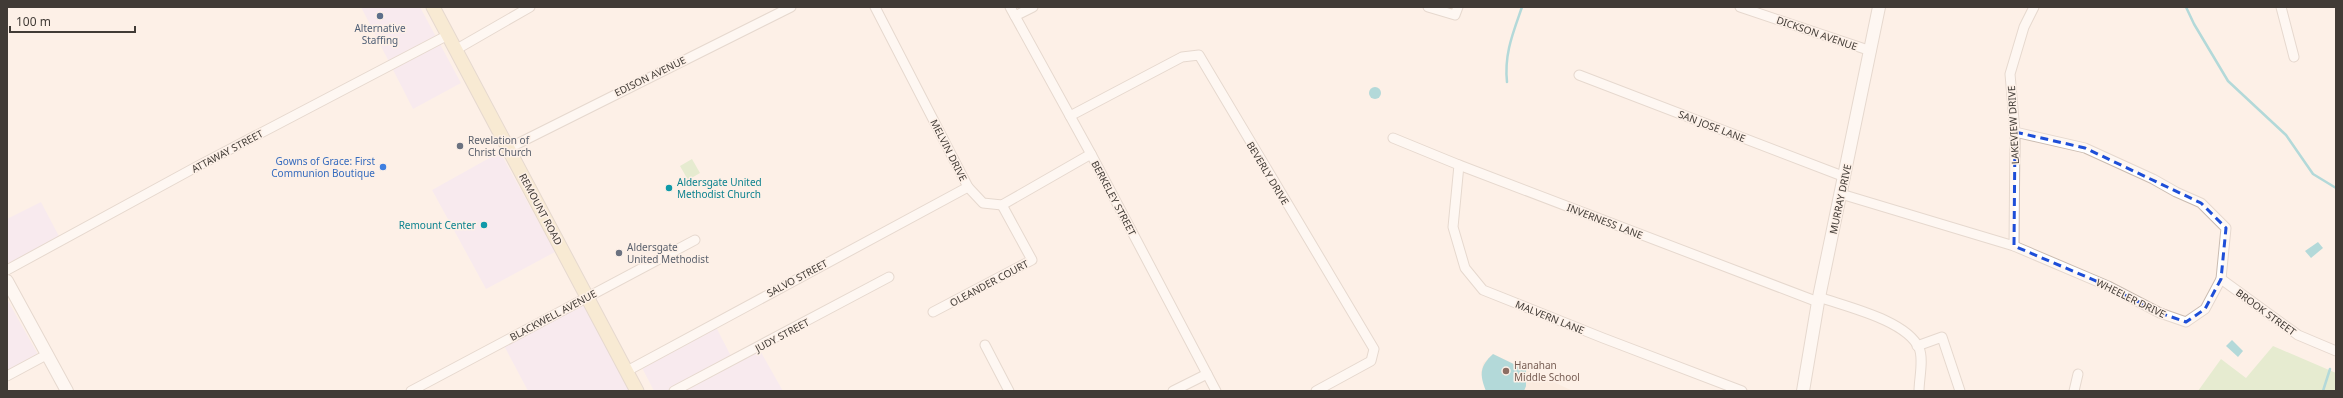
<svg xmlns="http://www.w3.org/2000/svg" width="2343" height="398" font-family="'Noto Sans',sans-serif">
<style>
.commercial{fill:#f2e3f5}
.education{fill:#f9e5d6}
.green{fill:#c9e5b4}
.water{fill:#5abcc7}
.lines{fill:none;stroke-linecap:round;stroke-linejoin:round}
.stream{stroke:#5abcc7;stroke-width:2.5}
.minor-casing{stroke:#cabbb0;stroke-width:11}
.tertiary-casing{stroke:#cabbb0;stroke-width:14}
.secondary-casing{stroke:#cabbb0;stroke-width:15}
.minor{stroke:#fff;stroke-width:9}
.tertiary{stroke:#fff;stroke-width:12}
.secondary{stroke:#f1e2ba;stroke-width:13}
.marked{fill:none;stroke:#1d4ed8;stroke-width:3;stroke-dasharray:8 5;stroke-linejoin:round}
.service-dot{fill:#5c6f8a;stroke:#fdf0e7;stroke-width:1.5}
.worship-dot{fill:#6b7280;stroke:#fdf0e7;stroke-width:1.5}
.shop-dot{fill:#3f7fe0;stroke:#fdf0e7;stroke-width:1.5}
.culture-dot{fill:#0f9aa8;stroke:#fdf0e7;stroke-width:1.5}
.education-dot{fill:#8d6e63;stroke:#fdf0e7;stroke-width:1.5}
.labels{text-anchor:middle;stroke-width:3;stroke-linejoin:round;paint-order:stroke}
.service-label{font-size:10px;fill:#4e5e75;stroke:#fdf0e7}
.street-label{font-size:10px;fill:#413b36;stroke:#fdf0e7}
.worship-label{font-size:10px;fill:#5b616d;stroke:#fdf0e7;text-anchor:start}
.shop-label{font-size:10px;fill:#366cbe;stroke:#fdf0e7;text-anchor:end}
.culture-label{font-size:10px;fill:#0d838f;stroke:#fdf0e7;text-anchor:start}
.education-label{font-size:10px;fill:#785e54;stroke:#fdf0e7;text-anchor:start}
</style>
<rect width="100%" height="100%" fill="#fdf0e7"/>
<!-- commercial -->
<g class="commercial">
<path d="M361,7H420L461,83L413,109Z"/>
<path d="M500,152L555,252L486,289L432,190Z"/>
<path d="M41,202L61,240L10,268L7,262V219Z"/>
<path d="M7,299L40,358L7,376Z"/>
<path d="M581,300L630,391H528L502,342Z"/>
<path d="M714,323L733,360L758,347L783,391H654L640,364Z"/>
</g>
<!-- education -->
<path class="education" d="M1493,354L1573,391H1486L1481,373L1483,363Z"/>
<!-- green -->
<g class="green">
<path d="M692,159L700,173L688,180L680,166Z"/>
<path d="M2273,346L2336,373V391H2198L2221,359L2246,378Z"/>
</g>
<!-- water -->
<g class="water">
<circle cx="1375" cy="93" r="6"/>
<path d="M2318,242L2323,248L2311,258L2305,251Z"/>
<path d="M2232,340L2243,351L2238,357L2226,346Z"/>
<path d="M1493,354L1526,370V386L1524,391H1486C1479,374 1480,366 1493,354Z"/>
</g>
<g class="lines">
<!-- stream -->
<g class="stream">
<path d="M2186,7L2194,24L2228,81L2286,135L2313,174L2336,188"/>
<path d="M1507,82C1504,54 1513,33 1522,7"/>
<path d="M2323,391L2330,369"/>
</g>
<defs>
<g id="minor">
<path d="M875,7L968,187L983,203L1002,205L1091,154"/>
<path d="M1010,7L1091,154L1216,391"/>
<path d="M1428,7L1455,15L1458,7"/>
<path d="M1740,7L1871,51"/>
<path d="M2281,7L2294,57"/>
<path d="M1015,16L1033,7"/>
<path d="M457,49L530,7"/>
<path d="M1579,75L1845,177"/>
<path d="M1070,116L1182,57L1199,55L1374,349L1371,361L1316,391"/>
<path d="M1393,138L1459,165L1818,302"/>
<path d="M509,148L791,7"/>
<path d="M1459,165L1453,227L1465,268L1483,290L1603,338L1742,391"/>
<path d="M1841,194L2014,246L2108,286L2160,313L2186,322L2205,309L2221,279L2226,228L2201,203L2176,192L2153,179L2085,148L2015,132"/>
<path d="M2014,246L2015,132L2010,74L2024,27L2034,7"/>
<path d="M7,270L196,167L448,35"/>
<path d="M2221,279L2298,335L2336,351"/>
<path d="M1819,297C1847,307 1906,320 1919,348C1924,359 1919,379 1919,391"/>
<path d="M933,312L1032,260L1002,205"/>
<path d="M985,345L1009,391"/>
<path d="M1917,346L1942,337L1960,391"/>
<path d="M627,371L968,187"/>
<path d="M7,376L48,354"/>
<path d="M411,391L695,240"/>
<path d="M674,391L889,277"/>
<path d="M1173,391L1207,374"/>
<path d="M2074,391L2078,374"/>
</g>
<g id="tertiary">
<path d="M7,281L67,391"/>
<path d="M1803,391L1818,302L1879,7"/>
</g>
<path id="secondary" d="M433,7L637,391"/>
</defs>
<!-- minor casing -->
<use href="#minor" class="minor-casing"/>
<!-- tertiary casing -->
<use href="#tertiary" class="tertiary-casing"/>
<!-- secondary casing -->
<use href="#secondary" class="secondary-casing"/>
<!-- minor -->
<use href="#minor" class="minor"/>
<!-- tertiary -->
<use href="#tertiary" class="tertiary"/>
<!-- secondary -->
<use href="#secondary" class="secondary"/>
</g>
<!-- marked area -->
<path d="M0 0H2343V398H0ZM2015,132L2085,148L2201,203L2226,228L2221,279L2205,309L2186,322L2160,313L2108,286L2014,246Z" fill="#fdf0e7" fill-opacity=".55" fill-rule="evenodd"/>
<path class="marked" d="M2015,132L2085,148L2201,203L2226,228L2221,279L2205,309L2186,322L2160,313L2108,286L2014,246Z"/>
<!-- markers -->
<circle class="service-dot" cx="380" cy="16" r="4"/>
<g class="worship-dot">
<circle cx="460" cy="146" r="4"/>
<circle cx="619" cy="253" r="4"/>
</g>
<circle class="shop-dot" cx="383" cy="167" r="4"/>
<g class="culture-dot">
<circle cx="669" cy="188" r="4"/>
<circle cx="484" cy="225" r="4"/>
</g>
<circle class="education-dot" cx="1506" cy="371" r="4"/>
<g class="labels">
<!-- service labels -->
<g class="service-label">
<text x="380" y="32">Alternative<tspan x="380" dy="12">Staffing</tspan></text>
</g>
<!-- street labels -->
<g class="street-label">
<text transform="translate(1817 33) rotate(19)" y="4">DICKSON AVENUE</text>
<text transform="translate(650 76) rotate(-26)" y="4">EDISON AVENUE</text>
<text transform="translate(2013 125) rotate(-93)" y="4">LAKEVIEW DRIVE</text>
<text transform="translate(1712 126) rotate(21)" y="4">SAN JOSE LANE</text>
<text transform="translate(949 150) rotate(63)" y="4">MELVIN DRIVE</text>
<text transform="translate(227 151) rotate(-28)" y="4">ATTAWAY STREET</text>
<text transform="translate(1268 173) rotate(59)" y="4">BEVERLY DRIVE</text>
<text transform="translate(1114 198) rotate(62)" y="4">BERKELEY STREET</text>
<text transform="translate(1840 199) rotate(-78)" y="4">MURRAY DRIVE</text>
<text transform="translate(541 209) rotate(62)" y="4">REMOUNT ROAD</text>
<text transform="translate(1605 221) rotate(21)" y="4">INVERNESS LANE</text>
<text transform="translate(797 278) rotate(-28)" y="4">SALVO STREET</text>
<text transform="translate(989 283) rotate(-28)" y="4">OLEANDER COURT</text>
<text transform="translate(2131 298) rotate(26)" y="4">WHEELER DRIVE</text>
<text transform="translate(2266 312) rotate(36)" y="4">BROOK STREET</text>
<text transform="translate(553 315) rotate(-28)" y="4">BLACKWELL AVENUE</text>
<text transform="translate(1550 317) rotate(22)" y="4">MALVERN LANE</text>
<text transform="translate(782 335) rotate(-28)" y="4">JUDY STREET</text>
</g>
<!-- worship labels -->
<g class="worship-label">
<text x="468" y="144">Revelation of<tspan x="468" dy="12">Christ Church</tspan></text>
<text x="627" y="251">Aldersgate<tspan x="627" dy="12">United Methodist</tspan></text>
</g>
<!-- shop labels -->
<g class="shop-label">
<text x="375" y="165">Gowns of Grace: First<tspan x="375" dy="12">Communion Boutique</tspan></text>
</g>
<!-- culture labels -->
<g class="culture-label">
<text x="677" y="186">Aldersgate United<tspan x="677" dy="12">Methodist Church</tspan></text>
<text x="476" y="229" text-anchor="end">Remount Center</text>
</g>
<!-- education labels -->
<g class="education-label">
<text x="1514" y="369">Hanahan<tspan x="1514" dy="12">Middle School</tspan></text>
</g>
</g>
<!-- border -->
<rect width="2343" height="398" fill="none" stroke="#413b36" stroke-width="16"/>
<!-- scale -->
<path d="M10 26v6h125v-6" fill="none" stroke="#413b36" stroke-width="2"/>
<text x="16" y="26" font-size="12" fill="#413b36" stroke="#fdf0e7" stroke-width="3" paint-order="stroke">100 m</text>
</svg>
